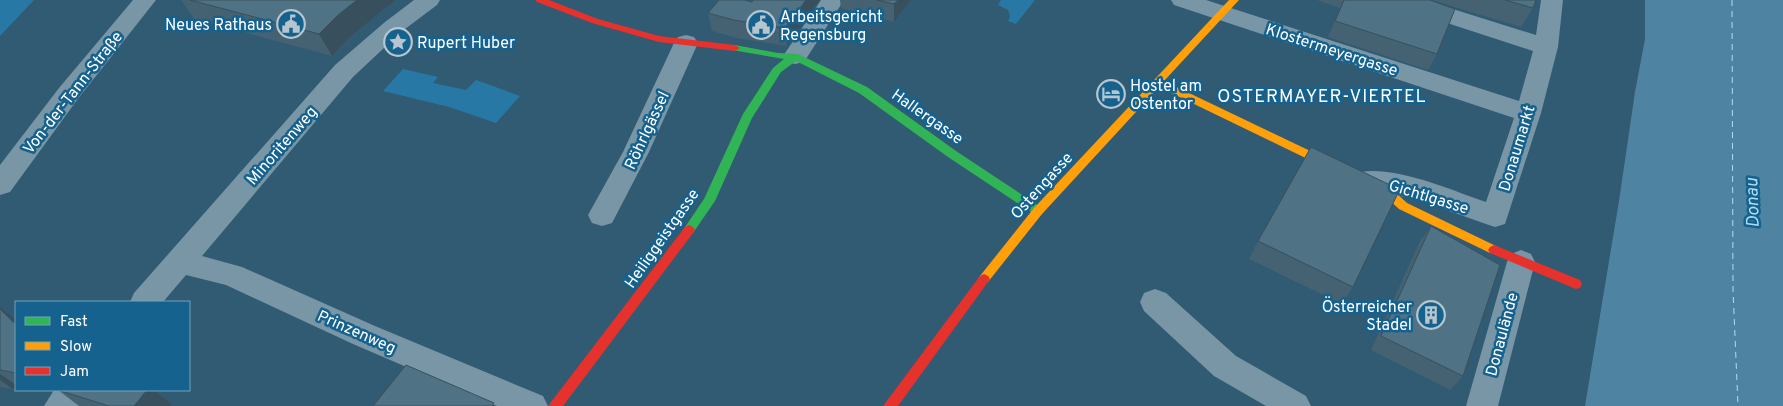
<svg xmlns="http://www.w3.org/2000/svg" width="1783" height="406" font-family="Overpass,sans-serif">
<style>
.green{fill:#2778a4}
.water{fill:#4e84a2}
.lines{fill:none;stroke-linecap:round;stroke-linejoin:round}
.ferry{stroke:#addef7;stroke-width:1;stroke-dasharray:6 5;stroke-linecap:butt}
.street{fill:#7896a6;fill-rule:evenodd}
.fast{fill:#30b455;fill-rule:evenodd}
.slow{fill:#ff9f0a;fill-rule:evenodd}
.jam{fill:#e5322d;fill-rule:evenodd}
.wall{fill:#456272}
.shaded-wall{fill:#38505d}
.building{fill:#507285;stroke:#38505d}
.labels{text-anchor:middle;stroke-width:5;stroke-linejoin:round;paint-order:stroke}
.poi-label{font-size:16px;fill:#fff;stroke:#15628f;text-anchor:start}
.street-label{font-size:16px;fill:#fff;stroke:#15628f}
.neighbourhood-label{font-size:18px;letter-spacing:1px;fill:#fff;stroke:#15628f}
.water-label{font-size:18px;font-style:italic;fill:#addef7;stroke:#15628f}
</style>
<rect width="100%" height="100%" fill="#315b73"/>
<!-- green -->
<g class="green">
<path d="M0,0H34L0,36Z"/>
<path d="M1001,0H1035L1016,24L1008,21L1010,16L1008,10L998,5Z"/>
<path d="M403,69L438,77L433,83L466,90L476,80L520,96L496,123L449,107L383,91Z"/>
</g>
<!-- water -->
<path class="water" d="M1645,0H1783V406H1585L1619,201L1635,92L1645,39Z"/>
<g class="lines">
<!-- ferry -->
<path class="ferry" d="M1732,0L1733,290L1738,406"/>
<!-- street -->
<g class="street">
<path d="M133,0H156L77,100L10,192L0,195V165L59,88Z"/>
<path d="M414,0H440L437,5L401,32L353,77L202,256L242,267L375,326L543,396L548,406H497L353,344L226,285L186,275L163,302H130L134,293L335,65L385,22Z"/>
<path d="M821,0H844L804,62L795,64L786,62L783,56Z"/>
<path d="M1171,0H1206L1519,101L1533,51L1392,5L1389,0H1424L1536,35L1541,0H1563L1558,47L1541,113L1505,224L1495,227C1467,218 1439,206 1410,198C1391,193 1371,194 1352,188L1349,181L1352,174C1389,162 1450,190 1486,202L1514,118L1174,5Z"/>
<path d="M686,35L694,37L698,43L649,152L612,223L602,226L592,223L588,215L623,152L674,43L678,37Z"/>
<path d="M1521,250L1531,254L1535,262L1498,406H1466L1507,262L1511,254Z"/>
<path d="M1155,289L1166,293L1236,356L1306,396L1311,406H1266L1214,376L1144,311L1140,302L1144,293Z"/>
<path d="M54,390H89L80,406H44Z"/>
</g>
<!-- fast -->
<path class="fast" d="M735,45L778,53L798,54L867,87L956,151L1042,208L1044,211L1042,214H1034L948,157L859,93L796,61L781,72L752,118L715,201L693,233H685L683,230L704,199L743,114L773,68L784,59L732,50L730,48Z"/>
<!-- slow -->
<path class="slow" d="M1229,0H1239L1164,81L1394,191L1407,203L1498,247L1500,250L1498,253H1490L1399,209L1386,197L1159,87L1042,214L988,282L984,284L980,282L978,279L980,276L1034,208Z"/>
<!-- jam -->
<g class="jam">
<path d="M535,0H549L598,19L659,36L735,45L740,48L735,51L659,42L592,23L537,2Z"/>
<path d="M689,225L693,227L695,230L693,233L563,406H548L685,227Z"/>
<path d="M1494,245L1580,280L1582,284L1580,288L1576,289L1490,253L1488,250L1490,247Z"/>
<path d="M984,274L988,276L990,279L988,282L898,406H883L980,276Z"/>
</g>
</g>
<!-- wall -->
<g class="wall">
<path d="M181,0H396L388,6L350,37L332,56L194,19Z"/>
<path d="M820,0L787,46L737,38L712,31L708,13L752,2Z"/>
<path d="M840,0H911L894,22L841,8Z"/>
<path d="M1317,0H1430L1437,54L1428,70L1328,37L1340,8Z"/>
<path d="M1431,0H1536L1533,8L1521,27Z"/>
<path d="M1431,226L1463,376L1450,390L1371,350L1420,241Z"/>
<path d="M1258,241L1353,287L1342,304L1249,259Z"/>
<path d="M0,307L16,320V385L13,389L0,387Z"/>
<path d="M58,390H154L172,404L170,406H79Z"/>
</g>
<!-- shaded-wall -->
<g class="shaded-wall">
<path d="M357,0H396L388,6L350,37L332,56L319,34L338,15Z"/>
<path d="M806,0H820L787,46L785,28Z"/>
<path d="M898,0H911L894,22V4Z"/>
<path d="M0,307L16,320V324L0,309Z"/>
<path d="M0,374L16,385L13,389L0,380Z"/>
<path d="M147,390H154L172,404L170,406H134Z"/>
</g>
<!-- building -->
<g class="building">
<path d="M190,0H357L338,15L319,34Z"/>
<path d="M719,0H745L752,2L753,0H806L785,28L734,20L708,13Z"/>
<path d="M877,0H898L894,4Z"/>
<path d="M1344,0H1430L1455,9L1437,54L1335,21Z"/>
<path d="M1505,0H1536L1533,8Z"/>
<path d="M1311,147L1390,185L1398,193L1353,287L1258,241Z"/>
<path d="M1431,226L1500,265L1463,376L1381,336Z"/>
<path d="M0,309L14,323L16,321V373L0,370Z"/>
<path d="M406,365L494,403L492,406H373Z"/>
<path d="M58,390H147L134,406H109Z"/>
</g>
<!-- icons -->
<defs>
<symbol id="civic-ring" viewBox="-11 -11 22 22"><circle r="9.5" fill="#15628f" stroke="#b7c6ce" stroke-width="1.5"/><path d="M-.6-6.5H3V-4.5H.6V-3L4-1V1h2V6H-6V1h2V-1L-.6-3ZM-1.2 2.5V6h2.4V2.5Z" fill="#b7c6ce"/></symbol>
<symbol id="sight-ring" viewBox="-11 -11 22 22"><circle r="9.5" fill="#15628f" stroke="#b7c6ce" stroke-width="1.5"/><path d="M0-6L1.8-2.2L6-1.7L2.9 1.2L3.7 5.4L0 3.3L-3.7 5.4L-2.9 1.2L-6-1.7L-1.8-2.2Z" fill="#b7c6ce"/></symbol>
<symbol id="hotel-ring" viewBox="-11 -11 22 22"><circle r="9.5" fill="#15628f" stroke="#b7c6ce" stroke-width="1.5"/><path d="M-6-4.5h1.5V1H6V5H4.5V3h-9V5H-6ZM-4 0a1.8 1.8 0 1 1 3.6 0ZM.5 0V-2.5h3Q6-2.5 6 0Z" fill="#b7c6ce"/></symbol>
<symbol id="building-ring" viewBox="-11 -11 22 22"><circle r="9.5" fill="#15628f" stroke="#b7c6ce" stroke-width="1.5"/><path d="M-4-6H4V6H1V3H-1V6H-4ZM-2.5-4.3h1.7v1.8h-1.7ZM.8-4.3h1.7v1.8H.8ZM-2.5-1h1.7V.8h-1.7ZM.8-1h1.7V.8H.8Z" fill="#b7c6ce"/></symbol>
</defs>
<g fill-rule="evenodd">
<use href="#civic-ring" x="275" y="8" width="32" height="32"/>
<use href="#civic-ring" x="745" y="9" width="32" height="32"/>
<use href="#sight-ring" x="382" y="26" width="32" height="32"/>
<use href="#hotel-ring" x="1095" y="78" width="32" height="32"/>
<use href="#building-ring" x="1415" y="299" width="32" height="32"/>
</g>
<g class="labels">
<!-- poi labels -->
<g class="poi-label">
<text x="780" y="22">Arbeitsgericht<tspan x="780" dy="18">Regensburg</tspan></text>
<text x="272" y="30" text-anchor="end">Neues Rathaus</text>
<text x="417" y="48">Rupert Huber</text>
<text x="1130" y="91">Hostel am<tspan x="1130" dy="18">Ostentor</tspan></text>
<text x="1412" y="312" text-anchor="end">Österreicher<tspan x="1412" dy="18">Stadel</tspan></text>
</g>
<!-- street labels -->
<g class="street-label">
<text transform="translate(1332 49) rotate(18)" y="6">Klostermeyergasse</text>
<text transform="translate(72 92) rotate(-52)" y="6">Von-der-Tann-Straße</text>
<text transform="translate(928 116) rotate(35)" y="6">Hallergasse</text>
<text transform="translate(646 130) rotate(-65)" y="6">Röhrlgässel</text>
<text transform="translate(281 145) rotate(-49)" y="6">Minoritenweg</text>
<text transform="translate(1516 148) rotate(-73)" y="6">Donaumarkt</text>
<text transform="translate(1041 185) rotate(-48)" y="6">Ostengasse</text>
<text transform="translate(1429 196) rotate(17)" y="6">Gichtlgasse</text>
<text transform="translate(661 238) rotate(-55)" y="6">Heiliggeistgasse</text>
<text transform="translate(357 331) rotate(24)" y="6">Prinzenweg</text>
<text transform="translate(1501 334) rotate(-75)" y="6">Donaulände</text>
</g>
<!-- neighbourhood labels -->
<g class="neighbourhood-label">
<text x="1322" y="102">OSTERMAYER-VIERTEL</text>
</g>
<!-- water labels -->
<g class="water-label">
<text transform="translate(1752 203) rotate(-92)" y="6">Donau</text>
</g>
</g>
<!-- legend -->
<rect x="15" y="301" width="175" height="90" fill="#15628f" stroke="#73a1bc"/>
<rect x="25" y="317" width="25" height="8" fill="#30b455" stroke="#73a1bc"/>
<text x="60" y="326" font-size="15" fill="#ffffff">Fast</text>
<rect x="25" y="342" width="25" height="8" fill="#ff9f0a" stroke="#73a1bc"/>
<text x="60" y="351" font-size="15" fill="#ffffff">Slow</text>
<rect x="25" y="367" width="25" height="8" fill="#e5322d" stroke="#73a1bc"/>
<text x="60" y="376" font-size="15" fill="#ffffff">Jam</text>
</svg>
